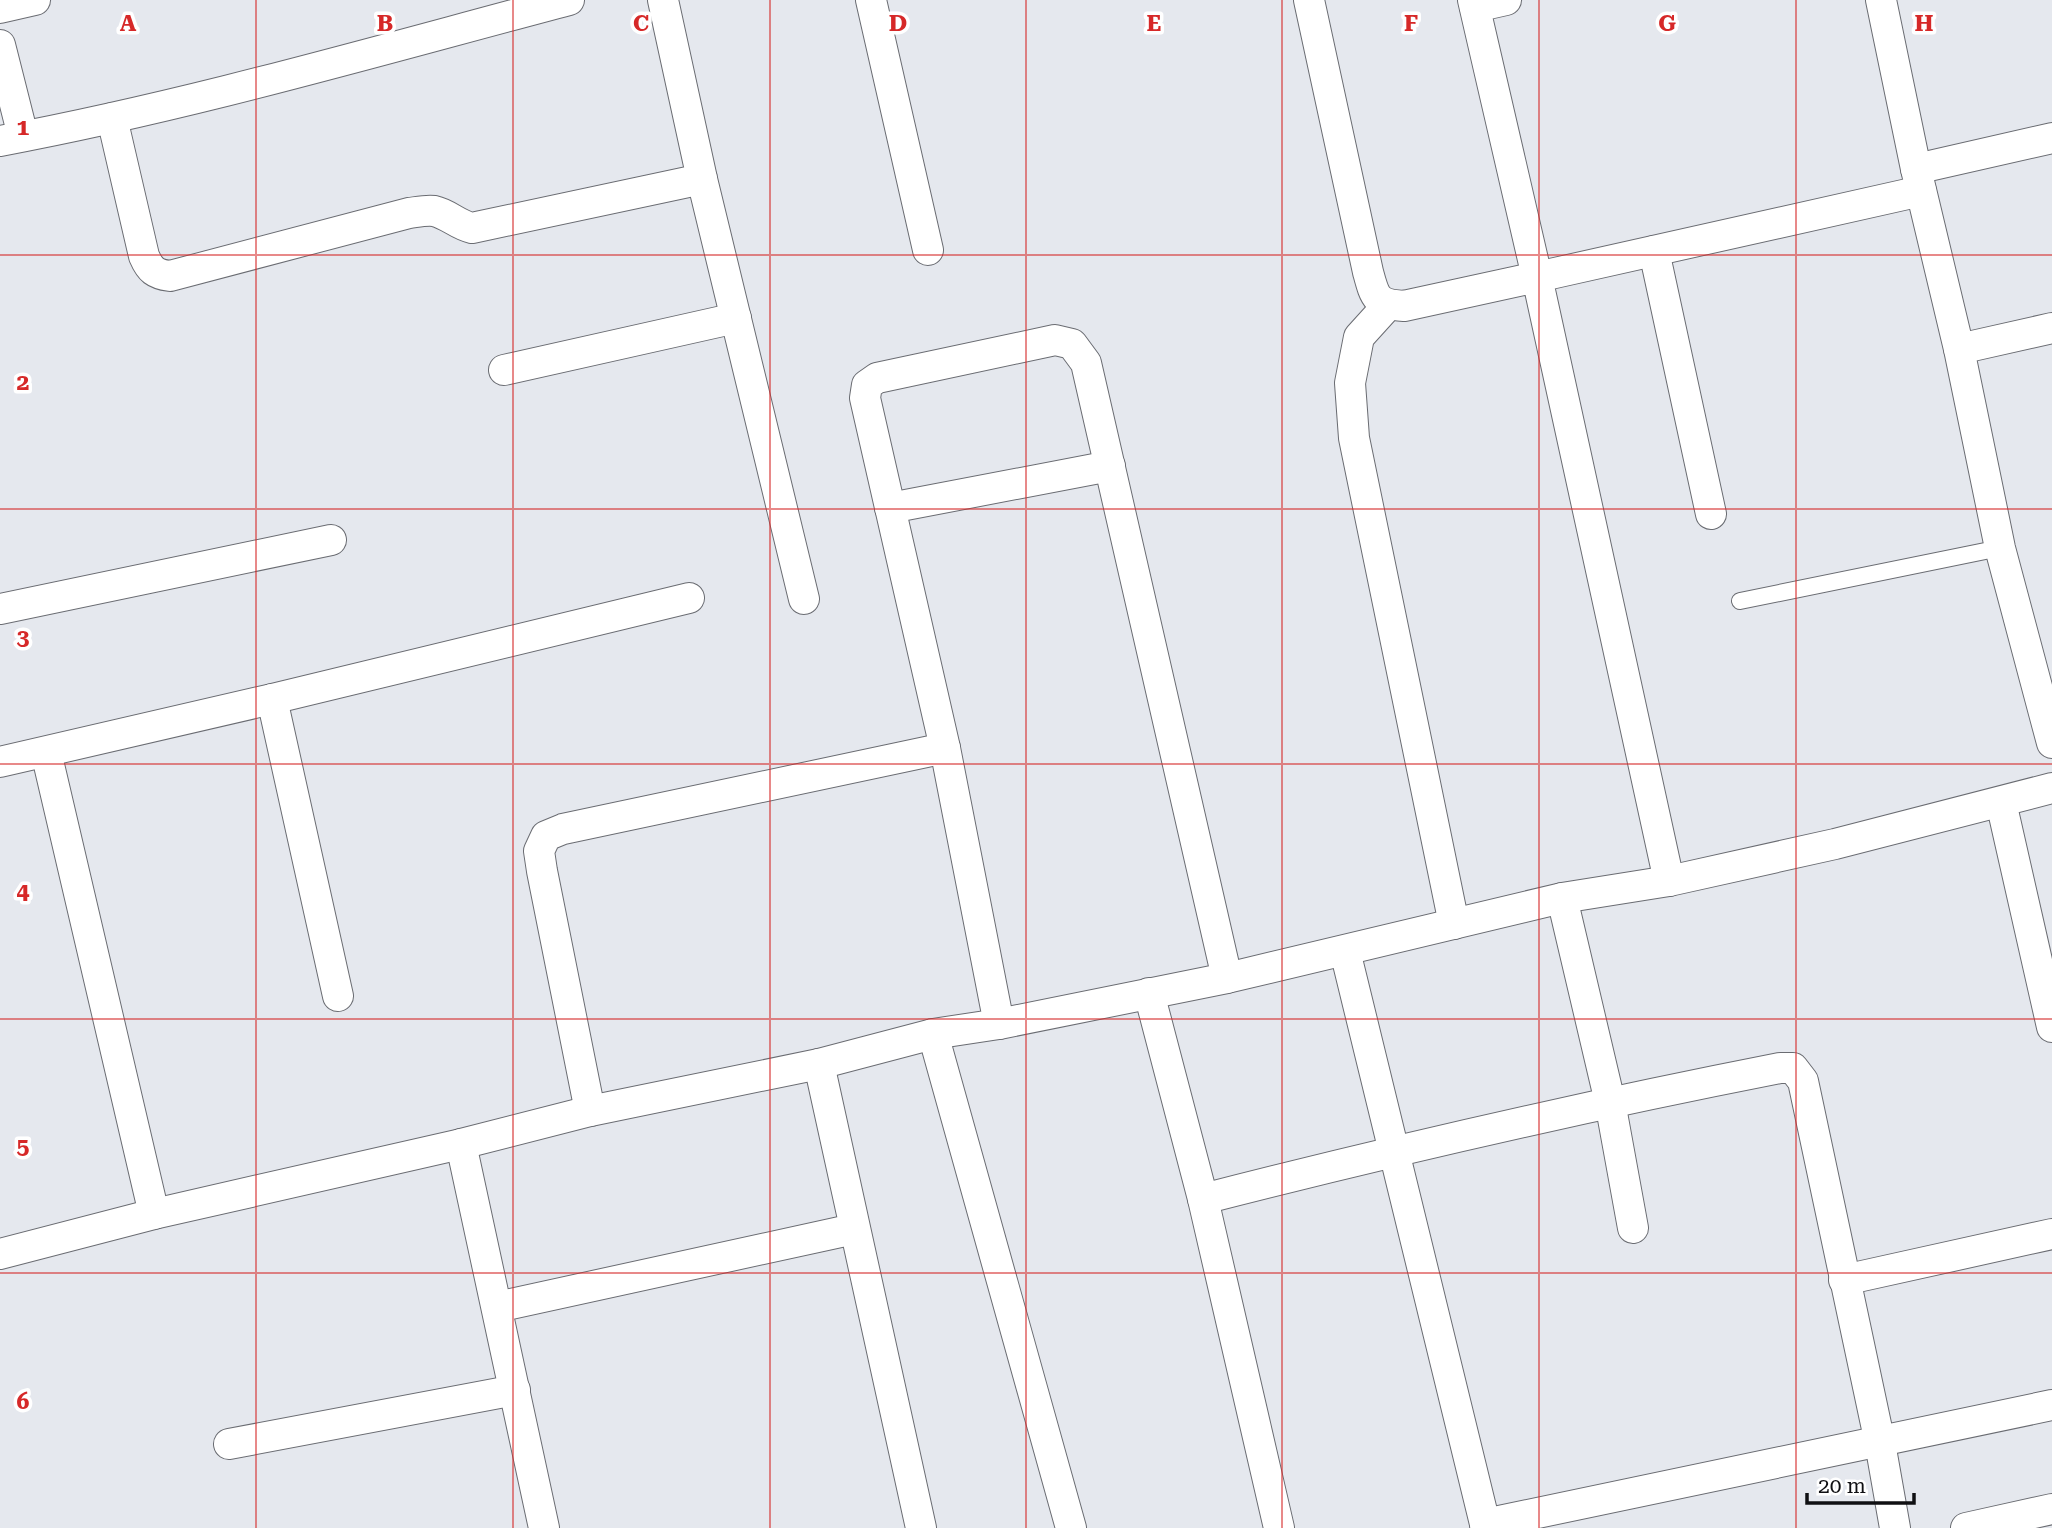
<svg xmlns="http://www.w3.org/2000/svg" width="2052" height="1528" font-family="'Roboto Serif',serif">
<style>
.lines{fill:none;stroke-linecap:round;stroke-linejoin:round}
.service-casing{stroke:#6a6c72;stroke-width:18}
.minor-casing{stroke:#6a6c72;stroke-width:32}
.service{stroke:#fff;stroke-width:16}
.minor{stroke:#fff;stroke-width:30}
.grid{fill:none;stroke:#d62828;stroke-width:2;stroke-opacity:0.55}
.grid-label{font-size:23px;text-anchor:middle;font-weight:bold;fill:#d62828;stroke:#fff;stroke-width:7;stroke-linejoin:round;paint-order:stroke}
</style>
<rect width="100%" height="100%" fill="#e5e8ee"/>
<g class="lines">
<defs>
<path id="service" d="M1740,601L2000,548"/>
<g id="minor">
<path d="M663,0L702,179L804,599"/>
<path d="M871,0L928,250"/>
<path d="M1309,0L1368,272C1375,298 1376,304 1404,306L1537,277L1669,881"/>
<path d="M1473,0L1537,277L1921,191"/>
<path d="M1881,0L1916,169L1959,349L2000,548L2052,743"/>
<path d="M1475,7L1506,0"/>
<path d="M0,8L35,0"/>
<path d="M0,45L23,136"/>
<path d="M112,118L144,256C150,270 155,274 170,276L409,213C417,212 426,210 434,211C448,214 458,225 472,228L702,179"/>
<path d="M0,141C192,105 380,50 569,0"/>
<path d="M1916,169L2052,138"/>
<path d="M1654,251L1711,514"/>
<path d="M1388,305L1359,337L1350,383L1354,438L1454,924"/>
<path d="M1959,349L2052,328"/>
<path d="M504,370L736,318"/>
<path d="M890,508L1110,466"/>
<path d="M0,609L331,540"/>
<path d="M272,699L338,996"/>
<path d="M46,752L154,1214"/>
<path d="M0,762L272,699L689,598"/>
<path d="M2001,802L2052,1027"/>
<path d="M1562,898L1610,1102L1633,1228"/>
<path d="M1345,951L1486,1528"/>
<path d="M1149,993L1203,1199L1279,1528"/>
<path d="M999,1024L945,748L865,398L867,385L877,378L1055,340L1072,344L1086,363L1227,978"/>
<path d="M933,1034L1071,1528"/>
<path d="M819,1064L921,1528"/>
<path d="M590,1111L542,871L539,851L546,836L563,829L945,748"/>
<path d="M461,1144L544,1528"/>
<path d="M1203,1199C1394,1150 1586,1106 1780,1068H1793L1803,1081L1880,1443L1895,1528"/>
<path d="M0,1254L154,1214L461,1144L590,1111L819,1064L933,1034L999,1024L1227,978L1562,898L1669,881L1835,844L2052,788"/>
<path d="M1844,1280L2052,1234"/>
<path d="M497,1307L854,1229"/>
<path d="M229,1444L515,1390"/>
<path d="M1485,1524L2052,1405"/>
<path d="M1966,1528L2052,1509"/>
</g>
</defs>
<!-- service casing -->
<use href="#service" class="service-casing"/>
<!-- minor casing -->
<use href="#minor" class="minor-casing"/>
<!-- service -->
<use href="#service" class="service"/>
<!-- minor -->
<use href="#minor" class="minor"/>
</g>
<!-- grid -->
<path class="grid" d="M256,0V1528M513,0V1528M770,0V1528M1026,0V1528M1282,0V1528M1539,0V1528M1796,0V1528M0,255H2052M0,509H2052M0,764H2052M0,1019H2052M0,1273H2052"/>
<g class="grid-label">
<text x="128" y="31">A</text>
<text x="385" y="31">B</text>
<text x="641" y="31">C</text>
<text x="898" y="31">D</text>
<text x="1154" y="31">E</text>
<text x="1411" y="31">F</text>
<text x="1667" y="31">G</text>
<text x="1924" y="31">H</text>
<text x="23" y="135">1</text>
<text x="23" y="390">2</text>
<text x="23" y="645">3</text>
<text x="23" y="899">4</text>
<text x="23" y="1154">5</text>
<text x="23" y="1409">6</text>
</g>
<!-- scale -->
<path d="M1807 1493v10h107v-10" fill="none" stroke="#101013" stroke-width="3.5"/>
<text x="1818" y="1493" font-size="21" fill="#101013" stroke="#ffffff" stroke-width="5" paint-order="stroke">20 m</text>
</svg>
